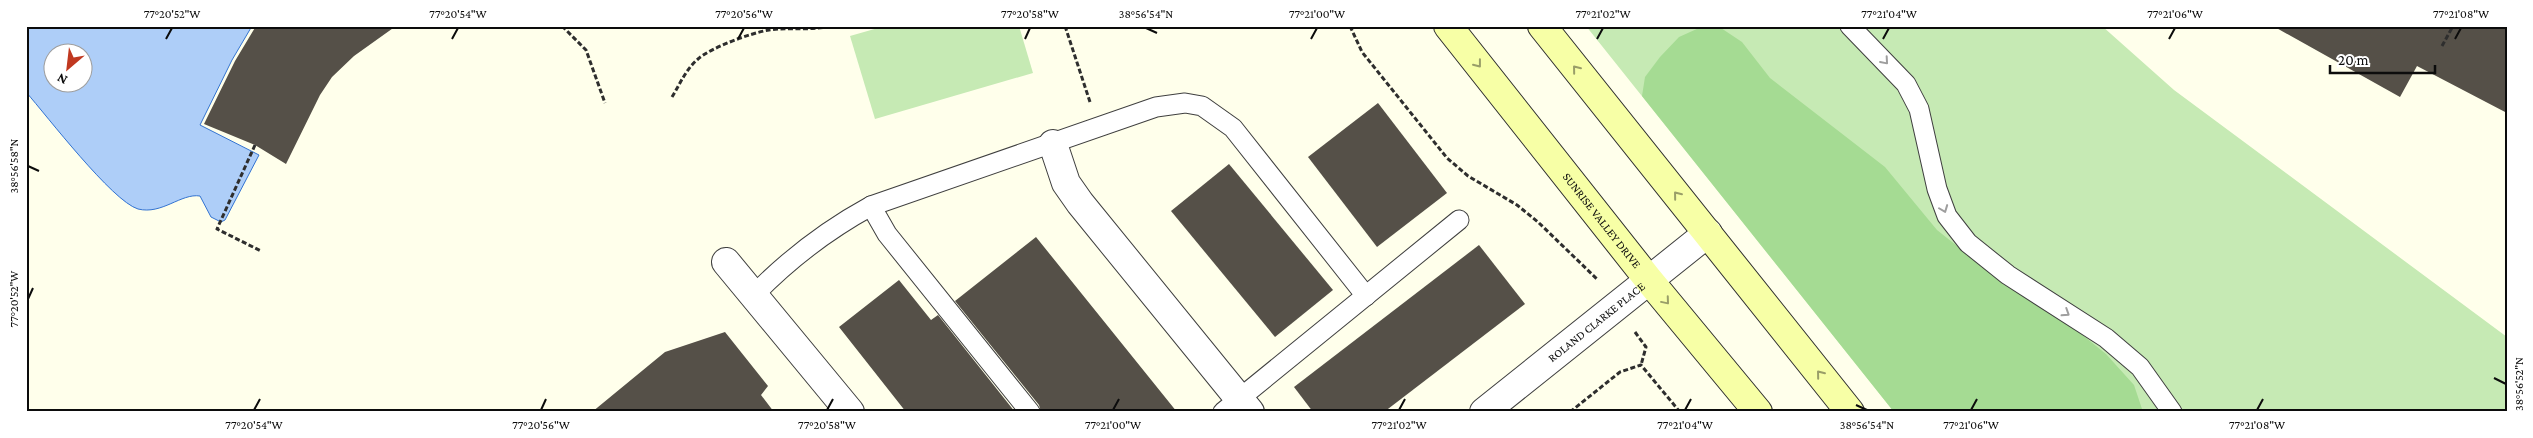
<svg xmlns="http://www.w3.org/2000/svg" width="2533" height="438" font-family="'Crimson Pro',serif">
<style>
.green{fill:#c6eab4}
.forest{fill:#a5db93}
.water{fill:#aecef8;stroke:#3373d1;fill-rule:evenodd}
.building{fill:#555048}
.lines{fill:none;stroke-linecap:round;stroke-linejoin:round}
.service-casing{stroke:#3f3f3f;stroke-width:21}
.minor-casing{stroke:#3f3f3f;stroke-width:30}
.secondary-casing{stroke:#2e2e2e;stroke-width:30}
.path{stroke:#2e2e2e;stroke-width:3;stroke-dasharray:5 2.5;stroke-linecap:butt}
.service{stroke:#fff;stroke-width:19}
.minor{stroke:#fff;stroke-width:28}
.secondary{stroke:#f7ffa6;stroke-width:28}
.oneway{stroke:#9e9e9e}
.oneway2{stroke:#999e68}
.ticks{fill:none;stroke:#0c0c0c;stroke-width:2}
.labels{text-anchor:middle;stroke-width:5;stroke-linejoin:round;paint-order:stroke}
.street-label{font-size:12px;fill:#0c0c0c;stroke:#fff}
.neatline{fill:none;stroke:#0c0c0c;stroke-width:2}
.ticks-label{font-size:12px;text-anchor:middle;fill:#0c0c0c}
</style>
<rect width="100%" height="100%" fill="#ffffeb"/>
<!-- green -->
<g class="green">
<path d="M885,26H1019L1033,73L875,119L850,36Z"/>
<path d="M1586,26H2102L2174,90L2507,337V412H1894Z"/>
</g>
<!-- forest -->
<path class="forest" d="M1699,28H1721L1742,42L1770,78L1885,167L1937,230L1976,261L2044,304L2106,354L2134,385L2143,412H1894L1642,96L1645,77L1660,57L1679,37Z"/>
<!-- water -->
<path class="water" d="M26,26H252L232,60L200,125L259,155L225,220L221,222L211,217L200,196C181,193 162,215 138,209C112,201 47,116 26,92ZM52,52H82V82H52Z"/>
<!-- building -->
<g class="building">
<path d="M256,26H396L354,56L332,77L320,95L286,164L255,145L204,124L235,61Z"/>
<path d="M2273,26H2507V113L2417,66L2400,97Z"/>
<path d="M1378,103L1447,193L1377,247L1308,157Z"/>
<path d="M1229,164L1333,290L1275,337L1171,211Z"/>
<path d="M1036,237L1177,412H1041L1039,405L955,301Z"/>
<path d="M1479,245L1525,304L1384,412H1313L1294,387Z"/>
<path d="M899,280L931,320L938,315L1015,412H906L839,327Z"/>
<path d="M725,332L768,386L761,395L774,412H592L665,352Z"/>
</g>
<g class="lines">
<defs>
<g id="service">
<path d="M1850,26L1906,84L1919,109L1937,189L1947,216L1968,243L2008,275L2106,338L2140,367L2172,412"/>
<path d="M871,206L887,234L1030,412"/>
<path d="M754,295C789,259 827,230 871,206L1156,107L1185,103L1202,106L1233,128L1366,296"/>
<path d="M1223,412L1459,220"/>
</g>
<g id="minor">
<path d="M1053,144L1066,183L1080,203L1250,412"/>
<path d="M726,262L850,412"/>
<path id="s1" d="M1484,412L1708,233"/>
</g>
<g id="secondary">
<path id="s2" d="M1448,26L1648,279L1758,412"/>
<path d="M1542,26L1850,412"/>
</g>
</defs>
<!-- service casing -->
<use href="#service" class="service-casing"/>
<!-- minor casing -->
<use href="#minor" class="minor-casing"/>
<!-- secondary casing -->
<use href="#secondary" class="secondary-casing"/>
<!-- path -->
<g class="path">
<path d="M562,26L586,50L605,103"/>
<path d="M1065,26L1090,102"/>
<path d="M1350,26L1362,52L1447,158L1468,176L1517,205L1538,222L1598,280"/>
<path d="M2442,46L2453,26"/>
<path d="M672,97C680,84 686,69 698,59C712,47 751,33 769,30C790,27 810,31 831,26"/>
<path d="M255,145L217,229L261,251"/>
<path d="M1635,332L1646,347L1641,365"/>
<path d="M1570,412L1620,372L1641,365L1680,412"/>
</g>
<!-- service -->
<use href="#service" class="service"/>
<!-- minor -->
<use href="#minor" class="minor"/>
<!-- secondary -->
<use href="#secondary" class="secondary"/>
</g>
<!-- one-way arrows -->
<defs><path id="oneway-chevron" d="M-2-3.5L2.5 0L-2 3.5" fill="none" stroke-width="1.6" stroke-linecap="round" stroke-linejoin="round" transform="scale(1.25)"/></defs>
<g class="oneway">
<use href="#oneway-chevron" transform="translate(1885 61) rotate(49)"/>
<use href="#oneway-chevron" transform="translate(1944 209) rotate(69)"/>
<use href="#oneway-chevron" transform="translate(2066 313) rotate(33)"/>
</g>
<g class="oneway2">
<use href="#oneway-chevron" transform="translate(1478 64) rotate(52)"/>
<use href="#oneway-chevron" transform="translate(1576 69) rotate(-129)"/>
<use href="#oneway-chevron" transform="translate(1677 195) rotate(-129)"/>
<use href="#oneway-chevron" transform="translate(1666 301) rotate(50)"/>
<use href="#oneway-chevron" transform="translate(1820 374) rotate(-129)"/>
</g>
<!-- ticks -->
<path class="ticks" d="M1146,28L1157,33M166,39L172,28M452,39L458,28M738,39L744,28M1025,39L1030,28M1311,39L1317,28M1597,39L1603,28M1883,39L1889,28M2169,39L2175,28M2455,39L2461,28M28,166L39,171M28,299L33,288M2494,378L2506,384M1856,405L1867,410M254,410L260,399M541,410L546,399M827,410L833,399M1113,410L1119,399M1399,410L1405,399M1685,410L1691,399M1971,410L1977,399M2257,410L2263,399"/>
<g class="labels">
<!-- street labels -->
<g class="street-label">
<text dy="4" stroke="none"><textPath href="#s2" startOffset="248">SUNRISE VALLEY DRIVE</textPath></text>
<text dy="4" stroke="none"><textPath href="#s1" startOffset="144">ROLAND CLARKE PLACE</textPath></text>
</g>
</g>
<!-- border -->
<rect width="2533" height="438" fill="none" stroke="#ffffff" stroke-width="55"/>
<!-- north arrow -->
<g transform="translate(68 68) rotate(208)"><circle r="24" fill="#ffffff" stroke="#9e9e9e"/>
<path d="M0-4L9 19L0 12L-9 19Z" fill="#c03820"/>
<text y="-8" font-size="14" font-weight="bold" text-anchor="middle" fill="#0c0c0c">N</text>
</g>
<!-- scale -->
<path d="M2330 65v8h105v-8" fill="none" stroke="#0c0c0c" stroke-width="2.5"/>
<text x="2338" y="65" font-size="15" fill="#0c0c0c" stroke="#ffffff" stroke-width="4" paint-order="stroke">20 m</text>
<rect x="28" y="28" width="2478" height="382" class="neatline"/>
<g class="ticks-label">
<text x="172" y="18">77°20'52"W</text>
<text x="458" y="18">77°20'54"W</text>
<text x="744" y="18">77°20'56"W</text>
<text x="1030" y="18">77°20'58"W</text>
<text x="1146" y="18">38°56'54"N</text>
<text x="1317" y="18">77°21'00"W</text>
<text x="1603" y="18">77°21'02"W</text>
<text x="1889" y="18">77°21'04"W</text>
<text x="2175" y="18">77°21'06"W</text>
<text x="2461" y="18">77°21'08"W</text>
<text transform="translate(14 166) rotate(-90)" y="4">38°56'58"N</text>
<text transform="translate(14 299) rotate(-90)" y="4">77°20'52"W</text>
<text transform="translate(2519 384) rotate(-90)" y="4">38°56'52"N</text>
<text x="254" y="429">77°20'54"W</text>
<text x="541" y="429">77°20'56"W</text>
<text x="827" y="429">77°20'58"W</text>
<text x="1113" y="429">77°21'00"W</text>
<text x="1399" y="429">77°21'02"W</text>
<text x="1685" y="429">77°21'04"W</text>
<text x="1867" y="429">38°56'54"N</text>
<text x="1971" y="429">77°21'06"W</text>
<text x="2257" y="429">77°21'08"W</text>
</g>
</svg>
